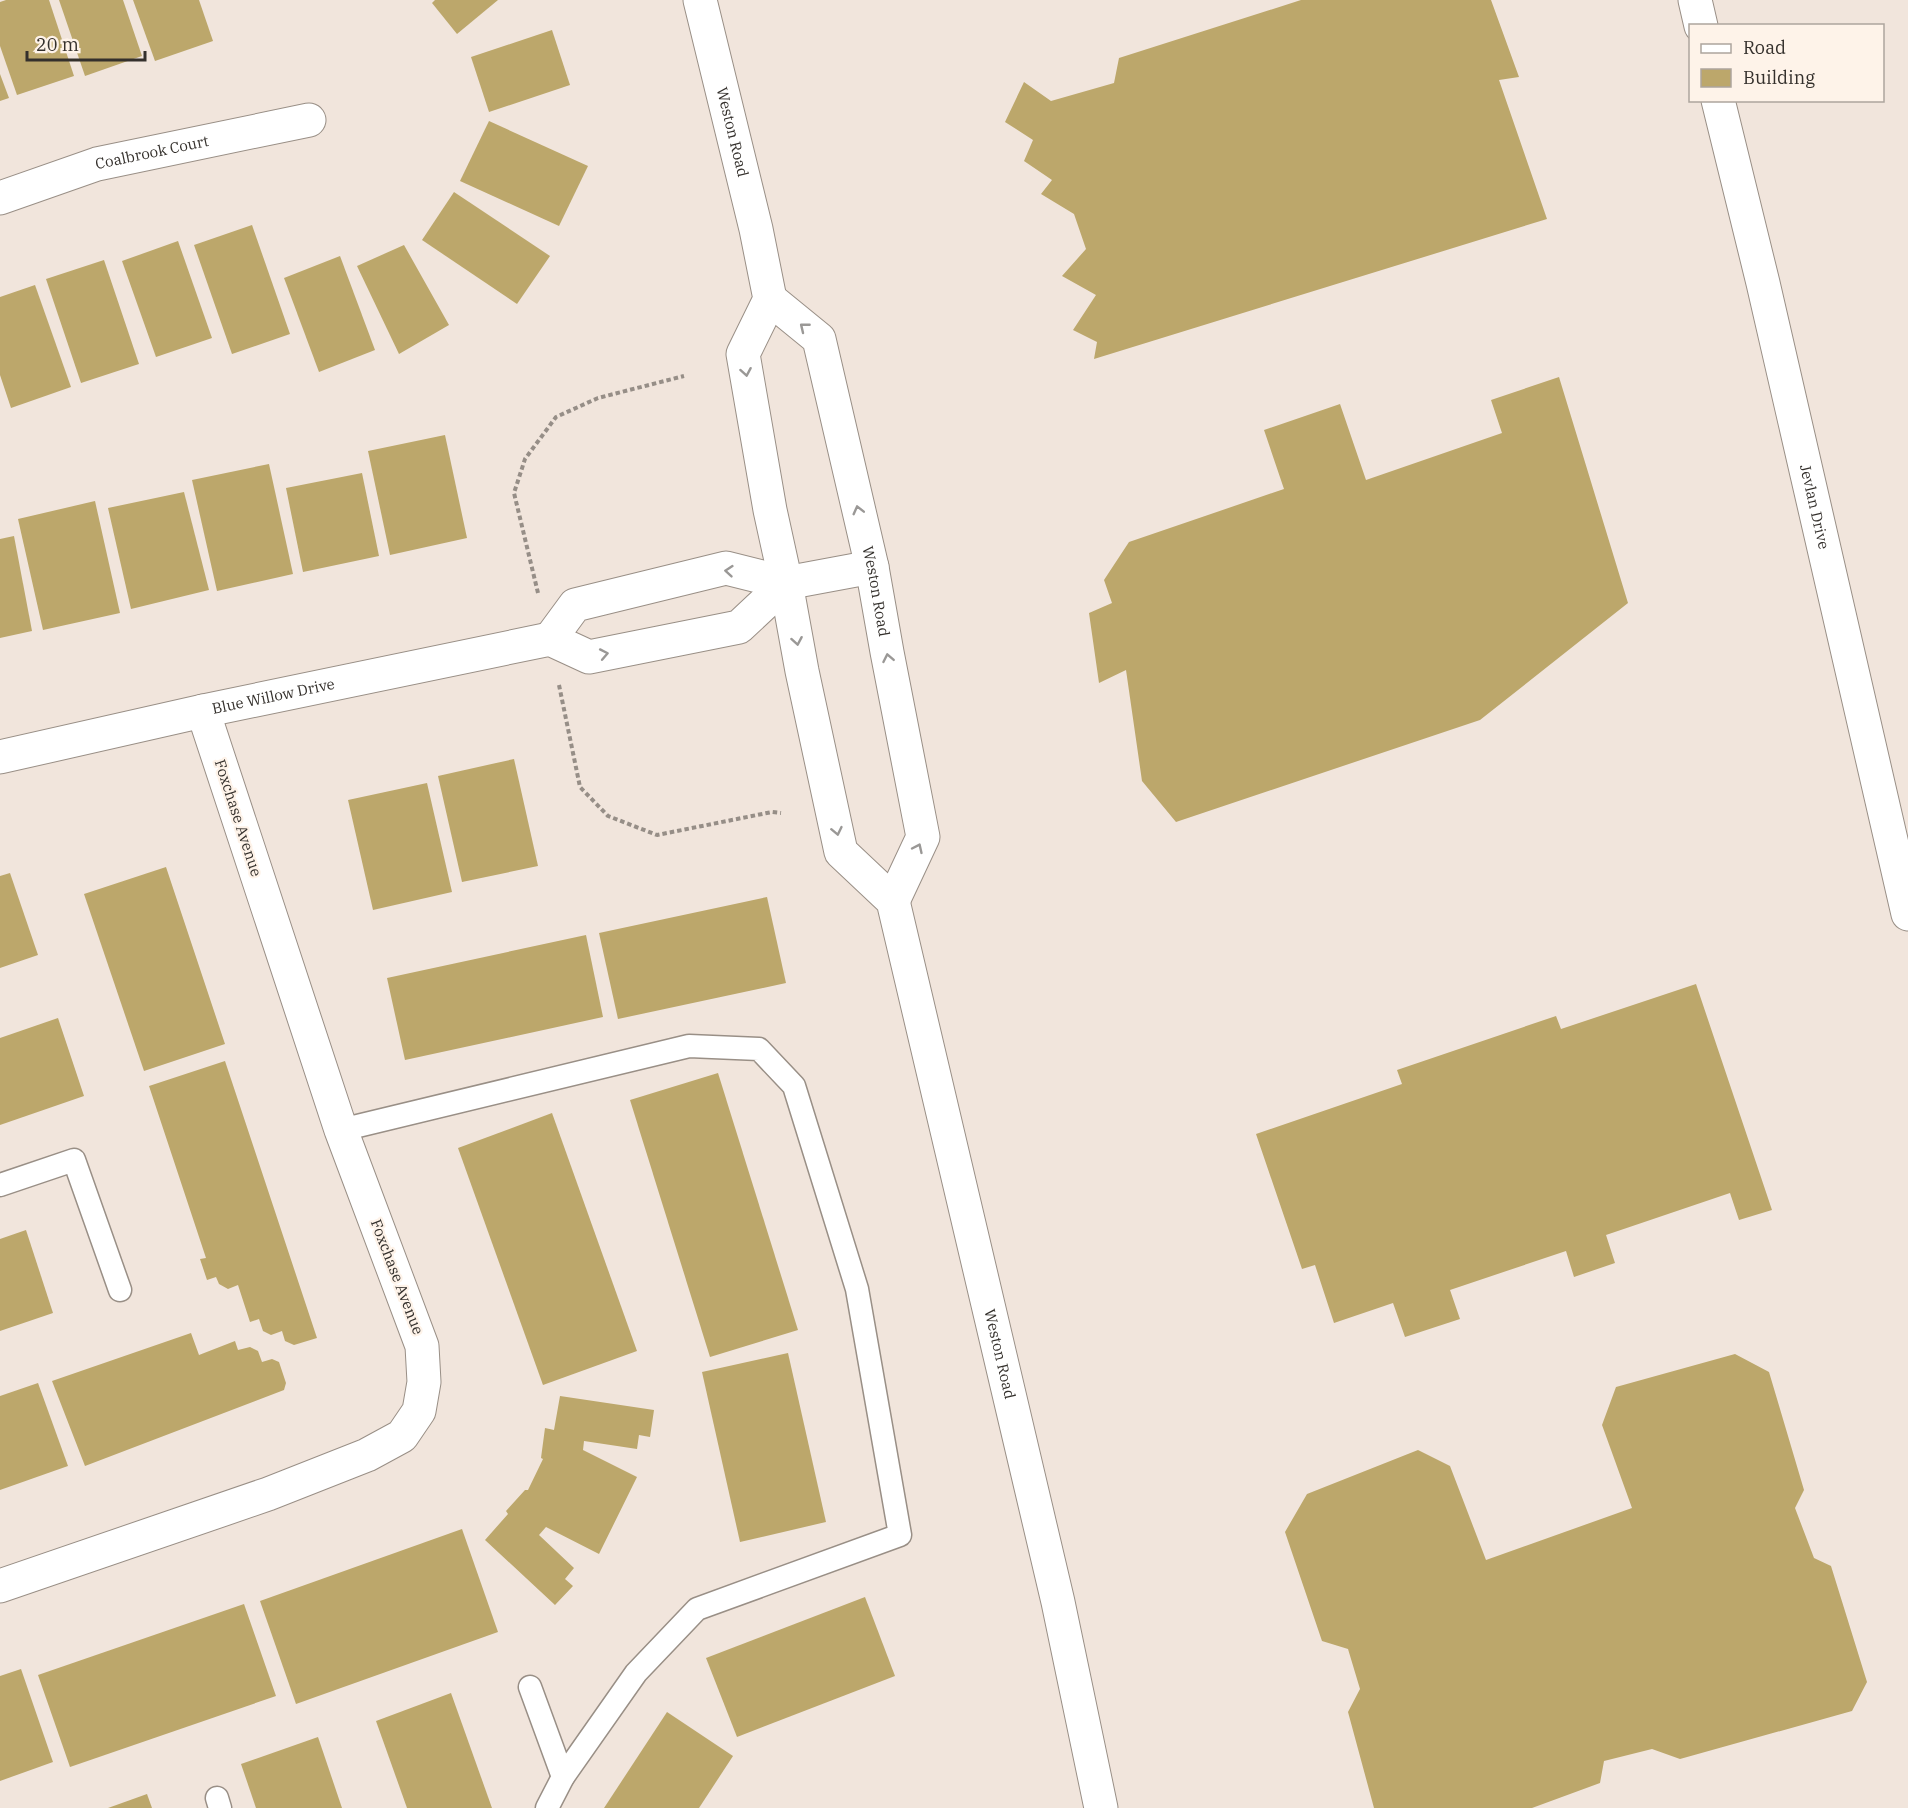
<svg xmlns="http://www.w3.org/2000/svg" width="1908" height="1808" font-family="'IBM Plex Serif',serif">
<style>
.building{fill:#bca76b}
.lines{fill:none;stroke-linecap:round;stroke-linejoin:round}
.lane-casing{stroke:#998f86;stroke-width:25}
.street-casing{stroke:#998f86;stroke-width:35}
.secondary-casing{stroke:#998f86;stroke-width:35}
.path{stroke:#968e87;stroke-width:4;stroke-dasharray:4.5 3;stroke-linecap:butt}
.lane{stroke:#fff;stroke-width:22}
.street{stroke:#fff;stroke-width:33}
.secondary{stroke:#fff;stroke-width:33}
.oneway{stroke:#9a9896}
.labels{text-anchor:middle;stroke-width:4.5;stroke-linejoin:round;paint-order:stroke}
.street-label{font-size:15px;fill:#34302c;stroke:#fef3e9}
</style>
<rect width="100%" height="100%" fill="#f1e5dc"/>
<!-- building -->
<g class="building">
<path d="M6,0H49L74,76L17,95L0,46V2Z"/>
<path d="M59,0H123L142,56L85,76Z"/>
<path d="M133,0H199L213,41L155,61Z"/>
<path d="M435,0H498L457,34L432,3Z"/>
<path d="M1301,0H1491L1519,77L1499,80L1547,219L1094,359L1097,342L1073,330L1096,295L1062,276L1086,249L1074,214L1041,194L1052,180L1024,161L1033,140L1005,122L1024,82L1051,101L1114,83L1119,58Z"/>
<path d="M552,30L570,85L489,112L471,57Z"/>
<path d="M0,74L9,98L0,101Z"/>
<path d="M489,121L588,166L559,226L460,181Z"/>
<path d="M454,192L550,256L517,304L422,240Z"/>
<path d="M252,225L290,334L232,354L194,245Z"/>
<path d="M178,241L212,338L156,357L122,261Z"/>
<path d="M404,245L449,325L399,354L357,266Z"/>
<path d="M340,256L375,350L319,372L284,278Z"/>
<path d="M104,260L139,364L81,383L46,279Z"/>
<path d="M35,285L71,387L11,408L0,375V297Z"/>
<path d="M1559,377L1628,603L1480,720L1176,822L1142,781L1126,670L1099,683L1089,613L1112,603L1104,580L1129,542L1284,489L1264,430L1340,404L1366,480L1502,433L1491,400Z"/>
<path d="M445,435L467,538L390,555L368,451Z"/>
<path d="M269,464L293,574L217,591L192,480Z"/>
<path d="M362,473L379,556L303,572L286,488Z"/>
<path d="M184,492L209,590L131,609L108,508Z"/>
<path d="M95,501L120,613L43,630L18,519Z"/>
<path d="M14,536L32,631L0,638V539Z"/>
<path d="M514,759L538,866L462,882L438,776Z"/>
<path d="M427,783L452,892L373,910L348,800Z"/>
<path d="M166,867L225,1044L144,1071L84,894Z"/>
<path d="M10,873L38,955L0,968V876Z"/>
<path d="M767,897L786,983L618,1019L599,933Z"/>
<path d="M586,935L603,1017L405,1060L387,978Z"/>
<path d="M1696,984L1772,1210L1739,1220L1730,1193L1606,1235L1615,1263L1574,1277L1566,1251L1450,1290L1460,1319L1405,1337L1393,1303L1334,1323L1315,1265L1302,1269L1256,1134L1402,1084L1397,1070L1556,1016L1561,1029Z"/>
<path d="M58,1018L84,1096L0,1125V1038Z"/>
<path d="M225,1061L317,1338L294,1345L285,1341L282,1331L271,1335L263,1331L259,1319L250,1322L238,1285L228,1289L219,1284L216,1277L207,1280L200,1259L206,1258L149,1086Z"/>
<path d="M718,1073L798,1330L710,1357L630,1100Z"/>
<path d="M552,1113L637,1351L543,1385L458,1148Z"/>
<path d="M26,1230L53,1313L0,1331V1239Z"/>
<path d="M191,1333L199,1355L235,1341L238,1350L250,1347L258,1351L262,1362L272,1359L279,1362L286,1383L284,1390L85,1466L52,1381Z"/>
<path d="M788,1353L826,1522L740,1542L702,1372Z"/>
<path d="M1735,1354L1769,1372L1804,1490L1795,1508L1814,1558L1831,1566L1867,1682L1852,1711L1680,1759L1652,1749L1604,1761L1600,1783L1532,1808H1374L1348,1712L1360,1689L1348,1649L1322,1641L1285,1532L1307,1494L1418,1450L1450,1466L1486,1560L1632,1508L1602,1425L1616,1387Z"/>
<path d="M38,1383L68,1466L0,1490V1396Z"/>
<path d="M560,1396L654,1410L650,1437L639,1435L637,1449L584,1441L583,1450L637,1477L599,1554L546,1527L539,1535L574,1568L565,1579L573,1586L555,1605L485,1540L508,1514L506,1511L525,1490H528L543,1459L541,1458L545,1428L554,1430Z"/>
<path d="M462,1529L498,1632L296,1704L260,1601Z"/>
<path d="M865,1597L895,1676L737,1737L706,1658Z"/>
<path d="M244,1604L276,1696L70,1767L38,1675Z"/>
<path d="M21,1669L53,1762L0,1781V1676Z"/>
<path d="M451,1693L492,1808H407L376,1721Z"/>
<path d="M667,1712L733,1756L699,1808H604Z"/>
<path d="M318,1737L342,1808H256L241,1764Z"/>
<path d="M147,1794L152,1808H108Z"/>
</g>
<g class="lines">
<defs>
<g id="lane">
<path d="M341,1130L689,1046L759,1049L794,1086L857,1289L900,1535L697,1609L636,1673L563,1777L547,1808"/>
<path d="M0,1185L74,1160L120,1290"/>
<path d="M530,1687L563,1777"/>
<path d="M217,1798L220,1808"/>
</g>
<g id="street">
<path d="M1695,0L1701,26"/>
<path id="s1" d="M1718,100L1763,283L1908,914"/>
<path id="s2" d="M0,198L97,164L309,120"/>
<path d="M0,1586L268,1494L367,1455L402,1436L419,1411L424,1382L422,1346L341,1130L203,711"/>
</g>
<g id="secondary">
<path id="s3" d="M700,0L756,229L770,299L743,354L770,510L786,583L802,671L841,852L893,901L1058,1602L1101,1808"/>
<path id="s4" d="M770,299L819,339L872,567L887,652L923,837L893,901"/>
<path d="M550,639L575,605L726,568L786,583L872,567"/>
<path id="s5" d="M0,757L203,711L550,639L589,657L739,627L786,583"/>
</g>
</defs>
<!-- lane casing -->
<use href="#lane" class="lane-casing"/>
<!-- street casing -->
<use href="#street" class="street-casing"/>
<!-- secondary casing -->
<use href="#secondary" class="secondary-casing"/>
<!-- path -->
<g class="path">
<path d="M538,593L514,493L525,459L556,417L598,398L684,376"/>
<path d="M559,685L580,787L608,816L657,835L772,812L781,813"/>
</g>
<!-- lane -->
<use href="#lane" class="lane"/>
<!-- street -->
<use href="#street" class="street"/>
<!-- secondary -->
<use href="#secondary" class="secondary"/>
</g>
<!-- one-way arrows -->
<defs><path id="oneway-chevron" d="M-2-3.5L2.5 0L-2 3.5" fill="none" stroke-width="1.6" stroke-linecap="round" stroke-linejoin="round" transform="scale(1.5)"/></defs>
<g class="oneway">
<use href="#oneway-chevron" transform="translate(804 327) rotate(-141)"/>
<use href="#oneway-chevron" transform="translate(746 372) rotate(80)"/>
<use href="#oneway-chevron" transform="translate(858 510) rotate(-104)"/>
<use href="#oneway-chevron" transform="translate(729 571) rotate(-175)"/>
<use href="#oneway-chevron" transform="translate(797 641) rotate(80)"/>
<use href="#oneway-chevron" transform="translate(604 654) rotate(-11)"/>
<use href="#oneway-chevron" transform="translate(888 658) rotate(-101)"/>
<use href="#oneway-chevron" transform="translate(837 831) rotate(78)"/>
<use href="#oneway-chevron" transform="translate(918 848) rotate(-65)"/>
</g>
<g class="labels">
<!-- street labels -->
<g class="street-label">
<text dy="5" stroke="none"><textPath href="#s3" startOffset="136">Weston Road</textPath></text>
<text dy="5" stroke="none"><textPath href="#s2" startOffset="159">Coalbrook Court</textPath></text>
<text dy="5" stroke="none"><textPath href="#s1" startOffset="418">Jevlan Drive</textPath></text>
<text dy="5" stroke="none"><textPath href="#s4" startOffset="322">Weston Road</textPath></text>
<text dy="5" stroke="none"><textPath href="#s5" startOffset="280">Blue Willow Drive</textPath></text>
<text transform="translate(238 818) rotate(72)" y="5">Foxchase Avenue</text>
<text transform="translate(397 1277) rotate(69)" y="5">Foxchase Avenue</text>
<text dy="5" stroke="none"><textPath href="#s3" startOffset="1413">Weston Road</textPath></text>
</g>
</g>
<!-- legend -->
<rect x="1689" y="24" width="195" height="78" fill="#fef3e9" stroke="#ada59d" stroke-width="1.5"/>
<rect x="1701" y="44" width="30" height="9" fill="#ffffff" stroke="#ada59d" stroke-width="1.5"/>
<text x="1743" y="54" font-size="18" fill="#34302c">Road</text>
<rect x="1701" y="69" width="30" height="18" fill="#bca76b" stroke="#ada59d" stroke-width="1.5"/>
<text x="1743" y="84" font-size="18" fill="#34302c">Building</text>
<!-- scale -->
<path d="M27 51v9h118v-9" fill="none" stroke="#34302c" stroke-width="3"/>
<text x="36" y="51" font-size="18" fill="#34302c" stroke="#fef3e9" stroke-width="4.5" paint-order="stroke">20 m</text>
</svg>
